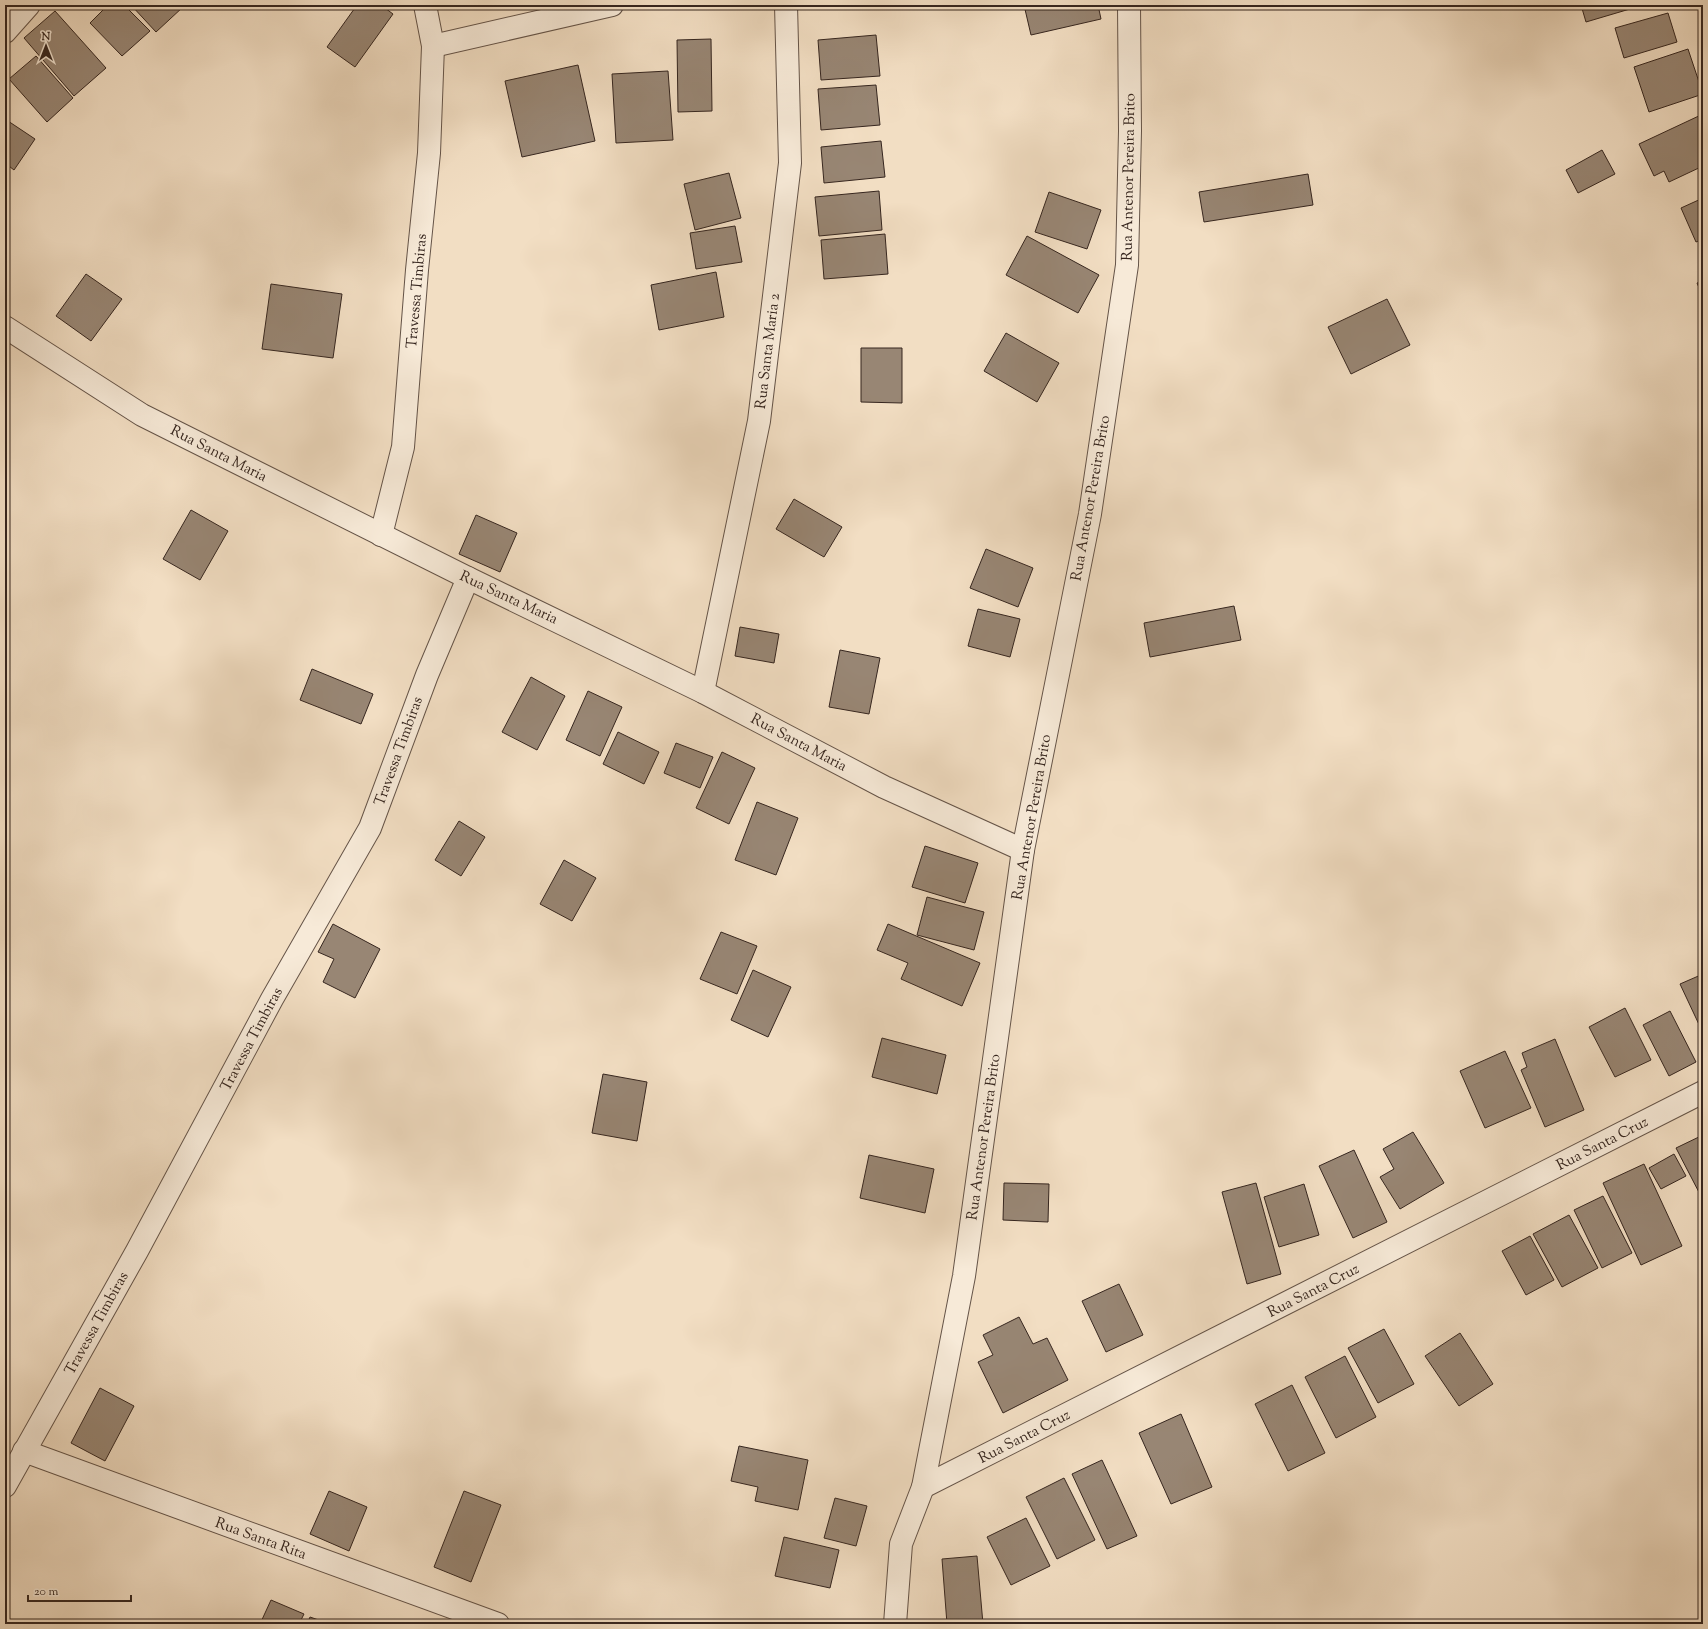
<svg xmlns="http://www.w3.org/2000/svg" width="1708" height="1629" font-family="'Sorts Mill Goudy',serif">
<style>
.building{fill:#988674;stroke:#36261f}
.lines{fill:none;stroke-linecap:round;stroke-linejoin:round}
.minor-casing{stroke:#655448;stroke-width:24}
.minor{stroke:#f7ead8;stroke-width:22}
.labels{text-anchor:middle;stroke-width:4;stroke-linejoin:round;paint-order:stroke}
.street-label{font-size:15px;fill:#36261f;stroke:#f7ead8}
</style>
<rect width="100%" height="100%" fill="#f2dec3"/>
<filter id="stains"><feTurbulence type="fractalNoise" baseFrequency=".005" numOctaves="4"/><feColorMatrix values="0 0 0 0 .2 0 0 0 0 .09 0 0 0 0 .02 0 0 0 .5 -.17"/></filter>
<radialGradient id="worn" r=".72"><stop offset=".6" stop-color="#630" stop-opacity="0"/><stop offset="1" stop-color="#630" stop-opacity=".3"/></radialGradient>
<!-- building -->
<g class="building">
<path d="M108,5H124L150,31L122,56L90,23Z"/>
<path d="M131,5H180L183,7L156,32Z"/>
<path d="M357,5H381L393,14L355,67L327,47Z"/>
<path d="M1024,5H1098L1101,19L1031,35Z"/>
<path d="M1581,5H1640V6L1586,22Z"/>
<path d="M55,11L106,68L74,96L24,38Z"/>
<path d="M1668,13L1677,42L1624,58L1615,28Z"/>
<path d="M876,35L880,76L821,80L818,40Z"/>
<path d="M711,39L712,111L678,112L677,40Z"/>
<path d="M1688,49L1703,94L1649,112L1634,67Z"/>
<path d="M36,56L73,98L47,122L9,79Z"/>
<path d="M578,65L595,141L522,157L505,81Z"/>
<path d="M668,71L673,140L616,143L612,74Z"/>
<path d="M876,85L880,125L821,130L818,89Z"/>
<path d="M1703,114V166L1669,182L1664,171L1654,176L1639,144Z"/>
<path d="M5,119L35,139L14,170L5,163Z"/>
<path d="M881,141L885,177L824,183L821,147Z"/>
<path d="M1602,150L1615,174L1578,193L1566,170Z"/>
<path d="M729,173L741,218L695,230L684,184Z"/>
<path d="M1308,174L1313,205L1204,222L1199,192Z"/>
<path d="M879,191L882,230L819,236L815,197Z"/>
<path d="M1049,192L1101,210L1087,249L1035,232Z"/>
<path d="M1703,198V239L1696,242L1681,208Z"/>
<path d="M735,226L742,262L696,269L690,233Z"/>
<path d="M885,234L888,274L824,279L821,240Z"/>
<path d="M1027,236L1099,275L1078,313L1006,275Z"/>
<path d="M716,272L724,317L659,330L651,285Z"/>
<path d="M86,274L122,299L91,341L56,316Z"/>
<path d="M1703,281V297L1697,283Z"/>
<path d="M271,284L342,294L333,358L262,349Z"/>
<path d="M1387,299L1410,345L1351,374L1328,327Z"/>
<path d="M1006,333L1059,363L1037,402L984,371Z"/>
<path d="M861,348H902V403L861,402Z"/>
<path d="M794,499L842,527L824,557L776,529Z"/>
<path d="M191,510L228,531L200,580L163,559Z"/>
<path d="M476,515L517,533L500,572L459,554Z"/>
<path d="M986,549L1033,568L1018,607L970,588Z"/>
<path d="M1234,606L1241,640L1150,657L1144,623Z"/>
<path d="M978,609L1020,619L1010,657L968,646Z"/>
<path d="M740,627L779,634L774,663L735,656Z"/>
<path d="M840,650L880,658L869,714L829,707Z"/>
<path d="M312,669L373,694L361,724L300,700Z"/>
<path d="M531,677L565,696L537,750L502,732Z"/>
<path d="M588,691L622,707L600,756L566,740Z"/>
<path d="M618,732L659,752L644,784L603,764Z"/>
<path d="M676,743L713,757L700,788L664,773Z"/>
<path d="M722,752L755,768L729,824L696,808Z"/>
<path d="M757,802L798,818L776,875L735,860Z"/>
<path d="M459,821L485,837L461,876L435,860Z"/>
<path d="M925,846L978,863L965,903L912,887Z"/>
<path d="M564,860L596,878L572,921L540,904Z"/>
<path d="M927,897L984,912L974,950L917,935Z"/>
<path d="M333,924L380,949L355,998L323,982L334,959L318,952Z"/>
<path d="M888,924L980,963L962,1006L901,979L908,963L877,950Z"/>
<path d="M721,932L757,946L737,994L700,979Z"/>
<path d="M753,970L791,987L768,1037L731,1020Z"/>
<path d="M1703,974V1033L1680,984Z"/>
<path d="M1625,1008L1651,1060L1615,1077L1589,1027Z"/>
<path d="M1670,1011L1696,1062L1669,1076L1643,1025Z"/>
<path d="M882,1038L946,1055L937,1094L872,1077Z"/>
<path d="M1555,1039L1584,1110L1545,1127L1521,1070L1527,1067L1522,1053Z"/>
<path d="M1505,1051L1531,1108L1485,1128L1460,1071Z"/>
<path d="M603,1074L647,1082L637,1141L592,1133Z"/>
<path d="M1413,1132L1444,1183L1400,1209L1380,1177L1394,1169L1383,1149Z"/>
<path d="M1703,1135V1200L1676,1148Z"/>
<path d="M1354,1150L1387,1222L1353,1238L1319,1166Z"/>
<path d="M1674,1154L1686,1176L1661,1189L1649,1168Z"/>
<path d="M869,1155L934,1169L925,1213L860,1198Z"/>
<path d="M1644,1164L1682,1246L1641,1265L1603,1183Z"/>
<path d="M1004,1183L1049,1184L1048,1222L1003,1220Z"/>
<path d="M1256,1183L1281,1274L1247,1284L1222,1192Z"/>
<path d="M1304,1184L1319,1235L1279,1247L1264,1197Z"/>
<path d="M1603,1196L1632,1253L1602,1268L1574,1210Z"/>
<path d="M1569,1215L1598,1268L1562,1287L1533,1234Z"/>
<path d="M1530,1236L1554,1280L1526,1295L1502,1251Z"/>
<path d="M1119,1284L1143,1335L1106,1352L1082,1301Z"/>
<path d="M1019,1317L1033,1344L1047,1338L1068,1380L1003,1413L978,1362L993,1355L983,1335Z"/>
<path d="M1384,1329L1414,1384L1378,1403L1348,1348Z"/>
<path d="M1460,1333L1493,1384L1459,1406L1425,1356Z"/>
<path d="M1345,1356L1376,1417L1336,1438L1305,1377Z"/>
<path d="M1292,1385L1325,1453L1288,1471L1255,1404Z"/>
<path d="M100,1388L134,1406L105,1461L71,1443Z"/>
<path d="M1181,1414L1212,1487L1171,1504L1139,1433Z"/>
<path d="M739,1446L808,1460L798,1510L755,1501L758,1487L731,1481Z"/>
<path d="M1102,1460L1137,1536L1107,1549L1072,1474Z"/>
<path d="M1064,1478L1095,1540L1057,1559L1026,1497Z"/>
<path d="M329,1491L367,1507L349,1551L310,1534Z"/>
<path d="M464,1491L501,1505L471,1582L434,1567Z"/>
<path d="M835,1498L867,1506L856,1546L824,1538Z"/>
<path d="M1026,1518L1050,1566L1011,1585L987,1537Z"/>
<path d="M784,1537L839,1550L830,1588L775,1576Z"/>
<path d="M977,1556L983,1624H947L942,1559Z"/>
<path d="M271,1600L304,1614L299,1624H260Z"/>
<path d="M310,1617L330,1624H307Z"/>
</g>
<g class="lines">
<defs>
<g id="minor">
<path d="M5,32L29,5"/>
<path d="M433,46L612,5"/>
<path d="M5,327L142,415L468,578L703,692L884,787L1023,850"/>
<path d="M381,535L403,447L417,270L429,153L433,46L425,5"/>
<path d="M703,692L759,421L790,163L786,5"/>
<path d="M24,1451L498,1624"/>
<path d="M5,1486L137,1251L272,999L370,828L427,675L468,578"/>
<path d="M923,1487L1703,1092"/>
<path d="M895,1624L901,1544L923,1487L964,1276L1023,850L1090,514L1127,265L1130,131L1129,5"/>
</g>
</defs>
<!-- minor casing -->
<use href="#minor" class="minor-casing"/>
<!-- minor -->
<use href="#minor" class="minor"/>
</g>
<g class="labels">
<!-- street labels -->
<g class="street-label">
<text transform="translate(1128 177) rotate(-89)" y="5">Rua Antenor Pereira Brito</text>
<text transform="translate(416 291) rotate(-85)" y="5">Travessa Timbiras</text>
<text transform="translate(767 351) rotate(-83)" y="5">Rua Santa Maria 2</text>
<text transform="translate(219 453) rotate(27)" y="5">Rua Santa Maria</text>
<text transform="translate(1090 498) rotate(-80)" y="5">Rua Antenor Pereira Brito</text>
<text transform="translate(509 597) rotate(25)" y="5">Rua Santa Maria</text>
<text transform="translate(799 742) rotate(28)" y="5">Rua Santa Maria</text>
<text transform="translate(398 751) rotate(-70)" y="5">Travessa Timbiras</text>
<text transform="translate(1031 817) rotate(-80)" y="5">Rua Antenor Pereira Brito</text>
<text transform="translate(251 1039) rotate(-62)" y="5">Travessa Timbiras</text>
<text transform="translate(983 1137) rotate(-82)" y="5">Rua Antenor Pereira Brito</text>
<text transform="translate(1602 1143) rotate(-27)" y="5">Rua Santa Cruz</text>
<text transform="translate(1313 1290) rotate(-27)" y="5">Rua Santa Cruz</text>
<text transform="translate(96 1323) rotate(-61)" y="5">Travessa Timbiras</text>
<text transform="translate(1024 1436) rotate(-27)" y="5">Rua Santa Cruz</text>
<text transform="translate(261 1538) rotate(20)" y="5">Rua Santa Rita</text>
</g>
</g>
<!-- margin -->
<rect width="1708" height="1629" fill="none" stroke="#f2dec3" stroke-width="20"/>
<rect x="6" y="6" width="1696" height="1617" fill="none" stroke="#36261f" stroke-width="2"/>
<rect x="10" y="10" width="1688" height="1609" fill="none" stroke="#36261f"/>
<!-- north arrow -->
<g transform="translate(46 46)" stroke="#f7ead8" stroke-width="3" paint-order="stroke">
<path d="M0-3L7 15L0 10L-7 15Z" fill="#36261f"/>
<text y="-6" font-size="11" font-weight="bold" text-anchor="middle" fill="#36261f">N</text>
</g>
<!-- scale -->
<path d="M28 1595v6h103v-6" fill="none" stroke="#36261f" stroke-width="2"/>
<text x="34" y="1595" font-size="12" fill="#36261f" stroke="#f7ead8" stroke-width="3" paint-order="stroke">20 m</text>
<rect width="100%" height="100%" filter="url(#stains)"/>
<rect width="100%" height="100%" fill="url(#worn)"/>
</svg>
